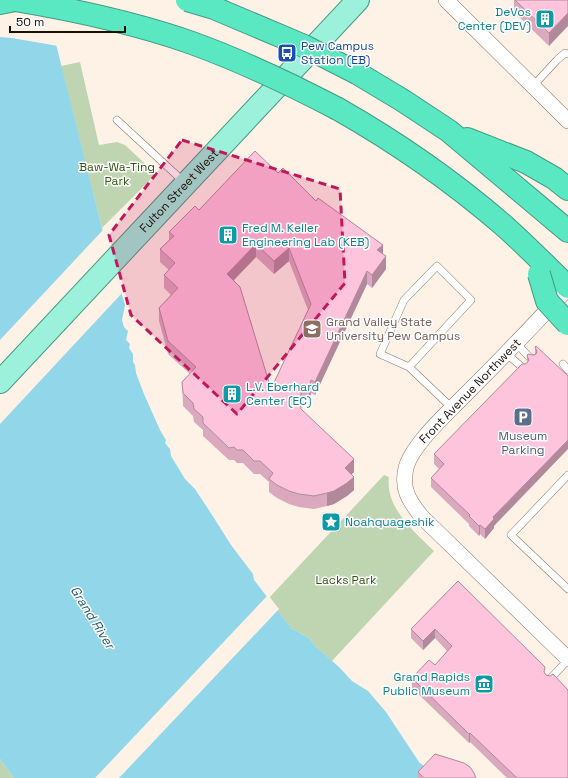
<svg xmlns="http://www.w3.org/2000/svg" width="568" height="778" font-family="'Space Grotesk',sans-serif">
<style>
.green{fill:#bfd5b1}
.water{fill:#91d6e9}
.pier{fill:#fef2e7}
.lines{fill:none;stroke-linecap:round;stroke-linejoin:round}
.lane-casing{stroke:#8e755b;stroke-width:8}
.street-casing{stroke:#8e755b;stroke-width:16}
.primary-casing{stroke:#439c81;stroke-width:24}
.highway-casing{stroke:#439c81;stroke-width:24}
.lane{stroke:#fff;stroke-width:7}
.street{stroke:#fff;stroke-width:15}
.primary{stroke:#9cf1db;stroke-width:22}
.highway{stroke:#5ae8c3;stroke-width:22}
.highway-bridge-casing{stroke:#439c81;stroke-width:24;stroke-linecap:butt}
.highway-bridge{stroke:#5ae8c3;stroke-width:22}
.wall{fill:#daa9bd;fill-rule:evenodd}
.shaded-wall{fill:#b2899a}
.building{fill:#fec4dc;stroke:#b2899a;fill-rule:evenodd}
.marked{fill:#c2185b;fill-opacity:0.2;stroke:#c2185b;stroke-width:3;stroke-dasharray:8 5;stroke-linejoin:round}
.labels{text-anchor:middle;stroke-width:3;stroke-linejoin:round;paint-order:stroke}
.culture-label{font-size:12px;fill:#0d838f;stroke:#fff;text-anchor:start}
.transit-label{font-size:12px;fill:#164399;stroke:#fff;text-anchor:start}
.park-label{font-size:12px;fill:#325510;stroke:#fff}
.street-label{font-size:12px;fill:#191006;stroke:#fff}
.education-label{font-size:12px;fill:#785e54;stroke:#fff;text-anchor:start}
.service-label{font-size:12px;fill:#4e5e75;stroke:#fff}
.water-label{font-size:13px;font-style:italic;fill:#245c6a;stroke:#fff}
</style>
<rect width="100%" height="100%" fill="#fef2e7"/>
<!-- green -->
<g class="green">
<path d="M80,62L99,145L117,142L125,145L156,174L102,228L61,66Z"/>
<path d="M384,475L389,477C385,508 414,531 434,551L332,661L315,646L309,638L292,629L268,599Z"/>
<path d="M0,759L14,778H0Z"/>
</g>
<!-- water -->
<path class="water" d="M0,0H45L102,228L125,305L122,320L124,327L128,331L126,340L130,344L129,348L133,354V362L135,365L136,373L144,394L160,430L166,440L165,443L170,449L171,456L185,479L195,489L214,518L231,545L253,574L254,580L292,629L309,638L315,646L339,667L352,681L368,691L386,712L419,762L438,778H14L0,759Z"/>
<!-- pier -->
<g class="pier">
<path d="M0,0H47L58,46L12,38L0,37Z"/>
<path d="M103,230L109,244L123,292L0,424V340Z"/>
<path d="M268,595L279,609L119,778H95Z"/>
</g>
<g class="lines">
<defs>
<g id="lane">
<path d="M533,86L557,60L565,53L568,54"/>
<path d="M117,120L184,182"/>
<path d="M516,343L532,360"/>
<path d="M506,353L524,369"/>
<path d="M563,364L568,370"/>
<path d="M409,367L471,300L437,266L404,300L380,354L409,367L452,408"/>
<path d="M568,475L511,535L568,589"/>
<path d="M549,680L568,660"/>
</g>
<g id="street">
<path d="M446,0L568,121"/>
<path d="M568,288C551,306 534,325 516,343C497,363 478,382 458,402C443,417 411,447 406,468C401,489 409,501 422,517L568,659"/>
</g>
<g id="primary">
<path id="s1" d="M0,382L358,0"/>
</g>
<g id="highway">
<path d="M0,3L15,0"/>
<path d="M357,73L402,100L449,131L568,231"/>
<path d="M338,109C396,142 451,180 502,224C525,244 546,266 568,287"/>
<path d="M467,139L526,162L554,178L568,189"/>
</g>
</defs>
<!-- lane casing -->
<use href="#lane" class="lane-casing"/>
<!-- street casing -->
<use href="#street" class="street-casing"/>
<!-- primary casing -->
<use href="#primary" class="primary-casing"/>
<!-- highway casing -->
<use href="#highway" class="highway-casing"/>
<!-- lane -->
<use href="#lane" class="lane"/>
<!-- street -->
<use href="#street" class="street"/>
<!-- primary -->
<use href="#primary" class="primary"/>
<!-- highway -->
<use href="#highway" class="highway"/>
<defs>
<g id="highway-bridge">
<path d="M15,0C75,10 135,23 192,43C242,61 290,84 338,109"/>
<path d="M187,0L214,8L304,46L357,73"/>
<path d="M539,274L547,301L568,324"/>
</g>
</defs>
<!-- highway-bridge casing -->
<use href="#highway-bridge" class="highway-bridge-casing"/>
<!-- highway-bridge -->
<use href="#highway-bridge" class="highway-bridge"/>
</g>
<!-- wall -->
<g class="wall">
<path d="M514,0H568L549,46L514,12Z"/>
<path d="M278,173L316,201L383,254L386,269L372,288L367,284L315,395L311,393L309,400L301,397V409L354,472L352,474L354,490L347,496L334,504L327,506L314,509L299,507L289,504L277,498L269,492V482L260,474H254L243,463H237L234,460H229L203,436V430L194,422L193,416L183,406L182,382L190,374L168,354L159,321V308L171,295L164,288V275L169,270L160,262V249L169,240V232L199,210ZM256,257L274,274L289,261L308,310L271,389L234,280Z"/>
<path d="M535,347L568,376L494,526V528L485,539L480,534L479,536L469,526V524L431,487V478L439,469L434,464V454L525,364L527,363V356L533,355L535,354Z"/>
<path d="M458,581L545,674L568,778H507L470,742L469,743L412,688V678L435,665L447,651L435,638L423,650L411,638V629Z"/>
<path d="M418,772L476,778H418Z"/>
</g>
<!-- shaded-wall -->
<g class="shaded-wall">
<path d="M568,13V26L549,46V33Z"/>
<path d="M256,244V257L227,287V274Z"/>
<path d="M383,245V258L377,250Z"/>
<path d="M289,248V261L274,274V261Z"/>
<path d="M386,256V269L372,288V275Z"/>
<path d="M367,271V284L315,395V382Z"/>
<path d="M311,380V393L309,400V388Z"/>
<path d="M568,440V449L494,526V528L485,539V529L493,517Z"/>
<path d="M354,459V472L345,481V468Z"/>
<path d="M354,477V490L347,496L334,504L327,506V493Z"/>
<path d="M480,525V534L479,536V526Z"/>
<path d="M435,629V638L423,650V641Z"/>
<path d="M470,733V742L469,743V734Z"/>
</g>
<!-- building -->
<g class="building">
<path d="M515,0H568V13L549,33Z"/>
<path d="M255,151L278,173L283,168L316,201L318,198L383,245L377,250L386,256L372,275L367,271L315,382L311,380L309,388L301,384V409L354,459L345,468L354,477L347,483L334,491L327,493L314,496L299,494L289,491L277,485L269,479L273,473L260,461H254L243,450H237L234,447L229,448L203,423V417L194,409L193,403L183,393L182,382L196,367L168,341L159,308L178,288L164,275L175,263L160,249L174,236L169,232L195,206L199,210ZM256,244L274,261L289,248L311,304L271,389L240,287L227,274Z"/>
<path d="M536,346L568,376V440L493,517L494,519L485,529L480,525L479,526L469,516L470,515L431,478L444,464L434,454L522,364H525L527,363L529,360L527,356L528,354L533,355L536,354L537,352L535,347Z"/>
<path d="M458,581L545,667L544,672L546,675L550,676L553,674L568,690V778H517L470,733L469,734L412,678L429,660L435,665L452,646L435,629L423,641L411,629Z"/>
<path d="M435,754L464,763L470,767L474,773L476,778H424L418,772Z"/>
</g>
<!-- marked area -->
<path class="marked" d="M182,140L340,189L345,283L237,414L131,315L109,235Z"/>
<!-- icons -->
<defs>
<symbol id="building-square" viewBox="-11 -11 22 22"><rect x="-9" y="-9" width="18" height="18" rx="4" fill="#0f9aa8" stroke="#fff"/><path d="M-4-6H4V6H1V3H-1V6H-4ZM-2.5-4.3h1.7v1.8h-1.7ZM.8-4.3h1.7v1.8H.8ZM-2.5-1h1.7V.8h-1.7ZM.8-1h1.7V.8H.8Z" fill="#fff"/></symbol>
<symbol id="bus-square" viewBox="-11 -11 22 22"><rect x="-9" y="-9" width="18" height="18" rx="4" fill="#1a4fb4" stroke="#fff"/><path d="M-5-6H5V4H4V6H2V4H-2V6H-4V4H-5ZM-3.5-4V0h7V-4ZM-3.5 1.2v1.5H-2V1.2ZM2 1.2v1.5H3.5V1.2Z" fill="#fff"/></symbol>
<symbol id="university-square" viewBox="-11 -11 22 22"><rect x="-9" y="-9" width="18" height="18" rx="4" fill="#8d6e63" stroke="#fff"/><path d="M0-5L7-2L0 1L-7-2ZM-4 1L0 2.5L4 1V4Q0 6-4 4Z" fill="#fff"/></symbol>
<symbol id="parking-square" viewBox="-11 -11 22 22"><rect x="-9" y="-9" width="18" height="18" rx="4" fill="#5c6f8a" stroke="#fff"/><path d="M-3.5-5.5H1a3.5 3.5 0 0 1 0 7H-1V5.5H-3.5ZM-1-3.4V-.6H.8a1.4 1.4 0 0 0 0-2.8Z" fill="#fff"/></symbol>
<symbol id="sight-square" viewBox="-11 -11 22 22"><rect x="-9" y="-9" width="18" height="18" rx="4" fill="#0f9aa8" stroke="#fff"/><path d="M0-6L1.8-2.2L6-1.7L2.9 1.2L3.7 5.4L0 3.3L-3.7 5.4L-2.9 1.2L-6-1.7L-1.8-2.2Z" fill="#fff"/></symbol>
<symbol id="museum-square" viewBox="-11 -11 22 22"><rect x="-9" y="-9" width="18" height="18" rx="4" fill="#0f9aa8" stroke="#fff"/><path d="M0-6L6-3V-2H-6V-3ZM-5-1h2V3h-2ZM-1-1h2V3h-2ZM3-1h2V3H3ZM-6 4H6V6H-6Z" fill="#fff"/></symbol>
</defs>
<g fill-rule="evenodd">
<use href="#building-square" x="534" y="8" width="22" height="22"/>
<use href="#bus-square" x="276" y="42" width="22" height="22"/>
<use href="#building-square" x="217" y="224" width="22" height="22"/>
<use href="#university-square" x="301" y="318" width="22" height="22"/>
<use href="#building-square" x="221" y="383" width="22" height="22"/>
<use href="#parking-square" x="512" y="406" width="22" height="22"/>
<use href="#sight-square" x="320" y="511" width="22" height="22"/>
<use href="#museum-square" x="473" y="673" width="22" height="22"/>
</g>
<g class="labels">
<!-- culture labels -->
<g class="culture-label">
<text x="531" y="16" text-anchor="end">DeVos<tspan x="531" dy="14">Center (DEV)</tspan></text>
<text x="242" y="232">Fred M. Keller<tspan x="242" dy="14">Engineering Lab (KEB)</tspan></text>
<text x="246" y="391">L.V. Eberhard<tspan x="246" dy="14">Center (EC)</tspan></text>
<text x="345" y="526">Noahquageshik</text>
<text x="470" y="681" text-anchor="end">Grand Rapids<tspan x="470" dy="14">Public Museum</tspan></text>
</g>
<!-- transit labels -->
<g class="transit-label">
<text x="301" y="50">Pew Campus<tspan x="301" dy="14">Station (EB)</tspan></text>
</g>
<!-- park labels -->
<g class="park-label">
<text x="117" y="171">Baw-Wa-Ting<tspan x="117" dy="14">Park</tspan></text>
<text x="346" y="584">Lacks Park</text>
</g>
<!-- street labels -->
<g class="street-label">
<text dy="4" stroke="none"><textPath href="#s1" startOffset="262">Fulton Street West</textPath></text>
<text transform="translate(470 391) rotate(-46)" y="4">Front Avenue Northwest</text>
</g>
<!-- education labels -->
<g class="education-label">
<text x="326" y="326">Grand Valley State<tspan x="326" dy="14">University Pew Campus</tspan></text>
</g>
<!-- service labels -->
<g class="service-label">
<text x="523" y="440">Museum<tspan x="523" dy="14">Parking</tspan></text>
</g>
<!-- water labels -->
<g class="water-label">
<text transform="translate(93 617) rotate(58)" y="5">Grand River</text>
</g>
</g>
<!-- scale -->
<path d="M10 26v6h115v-6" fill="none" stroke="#191006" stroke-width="2"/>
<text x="16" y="26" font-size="12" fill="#191006" stroke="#ffffff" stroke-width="3" paint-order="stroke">50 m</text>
</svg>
